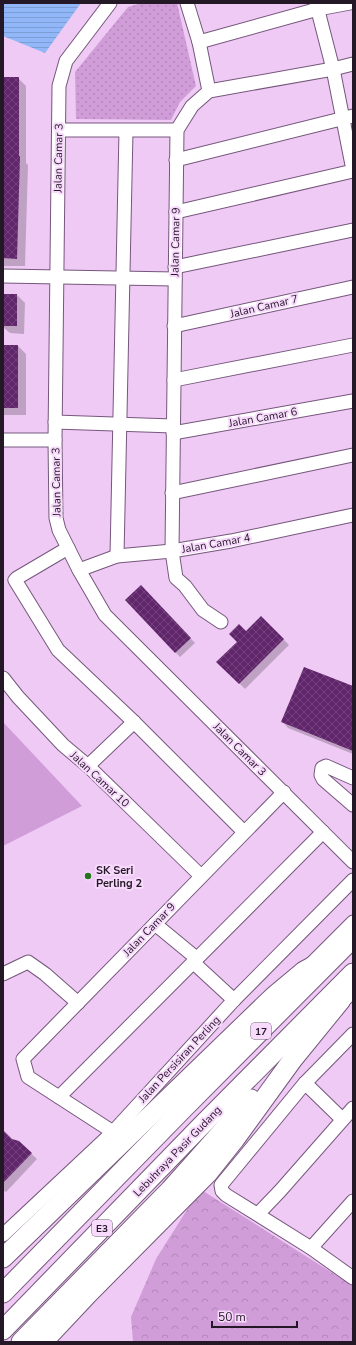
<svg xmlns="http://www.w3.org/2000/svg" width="356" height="1345" font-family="'Nunito Sans',sans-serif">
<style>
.grass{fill:#d09dd9}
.forest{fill:url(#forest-crowns)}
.park{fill:url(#park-dots)}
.water{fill:url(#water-rules)}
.shadow{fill:#0003}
.building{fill:url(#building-cross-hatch)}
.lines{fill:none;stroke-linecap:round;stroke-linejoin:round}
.minor-casing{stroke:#76577c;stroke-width:15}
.highway-casing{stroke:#76577c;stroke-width:21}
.minor{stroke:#fff;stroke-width:13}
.highway{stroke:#fff;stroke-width:19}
.poi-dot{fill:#26741b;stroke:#f7dafc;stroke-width:1.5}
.labels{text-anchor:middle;stroke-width:4;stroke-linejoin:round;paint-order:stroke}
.shield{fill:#f7dafc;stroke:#635266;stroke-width:1}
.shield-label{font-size:10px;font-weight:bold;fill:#241726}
.street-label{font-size:11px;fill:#241726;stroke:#f7dafc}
.poi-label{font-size:11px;font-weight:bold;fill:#241726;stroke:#f7dafc;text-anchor:start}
</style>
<defs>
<pattern id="forest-crowns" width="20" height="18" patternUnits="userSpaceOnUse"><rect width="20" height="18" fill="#d09dd9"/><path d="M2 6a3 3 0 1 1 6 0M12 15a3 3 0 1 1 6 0" fill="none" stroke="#b286ba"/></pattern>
<pattern id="park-dots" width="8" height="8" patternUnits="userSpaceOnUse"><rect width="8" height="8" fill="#d09dd9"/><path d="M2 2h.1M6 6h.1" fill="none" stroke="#b286ba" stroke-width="1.8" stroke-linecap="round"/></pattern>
<pattern id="water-rules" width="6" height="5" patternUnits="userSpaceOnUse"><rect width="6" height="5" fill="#91b7f9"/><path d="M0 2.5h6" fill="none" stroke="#7d9dd5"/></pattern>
<pattern id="building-cross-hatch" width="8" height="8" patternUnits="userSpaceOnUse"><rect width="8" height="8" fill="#61256c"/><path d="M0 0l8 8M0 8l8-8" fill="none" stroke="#73437c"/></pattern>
</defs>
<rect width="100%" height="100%" fill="#eecaf4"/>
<!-- grass -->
<path class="grass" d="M3,722L82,806L3,846Z"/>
<!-- forest -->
<path class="forest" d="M200,1189L353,1286V1342H133L131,1317L156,1259Z"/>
<!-- park -->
<path class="park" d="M142,3H177L196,86L180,102L171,120L76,119L75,72L128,7Z"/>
<!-- water -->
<path class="water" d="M3,3H81L45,53L3,36Z"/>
<!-- shadow -->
<g class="shadow">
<path d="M3,78H18L26,86V163L28,165L25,266H3V121H5V101H3Z"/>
<path d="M3,295H17L25,303L24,334L10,333L3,327Z"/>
<path d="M3,346H18L26,354V415H3Z"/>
<path d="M141,586L195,643L180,657L126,600Z"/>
<path d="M261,617L289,645L245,689L218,662Z"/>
<path d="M353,687V754L288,728L283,722Z"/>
<path d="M3,1131L12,1140L19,1142L37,1159L6,1192L3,1190Z"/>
</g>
<!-- building -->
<g class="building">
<path d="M3,77H19V156H20L17,259L3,258V126H4Z"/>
<rect x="3" y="294" width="14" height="32"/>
<rect x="3" y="345" width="15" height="63"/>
<path d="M141,585L191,638L175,653L125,600Z"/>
<path d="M261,616L284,639L239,684L216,662L237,642L229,634L239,624L246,631Z"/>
<path d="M304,667L353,686V751L281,722Z"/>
<path d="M3,1130L12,1139L19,1141L32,1153L3,1183Z"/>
</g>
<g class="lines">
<defs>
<g id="minor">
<path d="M110,3L66,61L59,86L55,440L56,518L59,530L79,570L105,615L353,862"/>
<path d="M187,3L199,42L209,91"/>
<path d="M316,3L333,69L353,170"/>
<path d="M199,42L318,9L350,3"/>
<path d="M59,130H177"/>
<path d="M176,160L353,116"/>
<path d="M176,212L353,171"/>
<path d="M175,267L353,230"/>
<path d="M3,276L175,279"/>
<path d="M174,326L353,287"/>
<path d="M174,380L353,345"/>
<path d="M55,422L173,426"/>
<path d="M173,433L353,401"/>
<path d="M3,440H55"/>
<path d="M172,493L353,455"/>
<path d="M68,548L17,578L15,580L58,650L134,722L244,832"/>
<path d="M117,556L126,131"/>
<path d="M79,570L117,556L172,551L231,541L353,515"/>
<path d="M221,622L203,610L185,586L176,578L172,551L177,130L192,106L209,91L333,69L353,64"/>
<path d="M3,678L18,697L63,745L88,766L201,876"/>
<path d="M88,766L134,722"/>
<path d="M353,778L326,766L322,768L321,775L323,779L353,805"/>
<path d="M155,924L195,957L196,965L234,1000"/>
<path d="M307,968L353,922"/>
<path d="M3,974L28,962L45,974L78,1003"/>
<path d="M336,1007L353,992"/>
<path d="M353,1034L305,1083L221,1185L222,1191L226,1195L311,1248L353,1278"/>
<path d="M305,1083L342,1119"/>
<path d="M59,1097L323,832"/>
<path d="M113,1132L28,1077L23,1059L284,792"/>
<path d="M258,1214L280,1191L353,1108"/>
<path d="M3,1235L113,1132L234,1000L353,880"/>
<path d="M311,1248L353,1201"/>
</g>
<g id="highway">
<path d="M3,1258L274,996L304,971L317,964"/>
<path d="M3,1293L183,1109L353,938"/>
<path d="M3,1330L202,1125L353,973"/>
<path d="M21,1342L170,1190L251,1099"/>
<path d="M43,1342L88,1294L208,1173L235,1139L293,1059L341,1000"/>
</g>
</defs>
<!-- minor casing -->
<use href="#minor" class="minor-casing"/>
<!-- highway casing -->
<use href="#highway" class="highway-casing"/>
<!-- minor -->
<use href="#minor" class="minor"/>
<!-- highway -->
<use href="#highway" class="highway"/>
</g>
<!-- markers -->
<circle class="poi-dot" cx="88" cy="876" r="4"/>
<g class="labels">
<!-- shield labels -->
<g class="shield">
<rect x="251" y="1023" width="20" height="16" rx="3"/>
<rect x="92" y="1220" width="20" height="16" rx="3"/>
</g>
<g class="shield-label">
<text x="261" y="1035">17</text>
<text x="102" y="1232">E3</text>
</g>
<!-- street labels -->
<g class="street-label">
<text transform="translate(58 158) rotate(-89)" y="4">Jalan Camar 3</text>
<text transform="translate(175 242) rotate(-89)" y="4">Jalan Camar 9</text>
<text transform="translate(264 306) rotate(-13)" y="4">Jalan Camar 7</text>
<text transform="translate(263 417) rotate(-10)" y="4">Jalan Camar 6</text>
<text transform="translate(56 482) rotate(-91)" y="4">Jalan Camar 3</text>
<text transform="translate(216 543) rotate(-10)" y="4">Jalan Camar 4</text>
<text transform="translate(240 749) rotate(45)" y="4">Jalan Camar 3</text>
<text transform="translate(100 779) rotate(43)" y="4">Jalan Camar 10</text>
<text transform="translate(149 929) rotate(-46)" y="4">Jalan Camar 9</text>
<text transform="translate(179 1059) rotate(-47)" y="4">Jalan Persisiran Perling</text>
<text transform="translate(177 1151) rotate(-46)" y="4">Lebuhraya Pasir Gudang</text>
</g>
<!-- poi labels -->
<g class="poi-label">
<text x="96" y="874">SK Seri<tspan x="96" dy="13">Perling 2</tspan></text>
</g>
</g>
<!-- border -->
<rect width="356" height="1345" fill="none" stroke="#241726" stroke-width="8"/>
<!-- scale -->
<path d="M212 1321v6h85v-6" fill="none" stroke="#241726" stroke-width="2"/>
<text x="218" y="1321" font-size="12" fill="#241726" stroke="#f7dafc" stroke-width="3" paint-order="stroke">50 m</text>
</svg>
